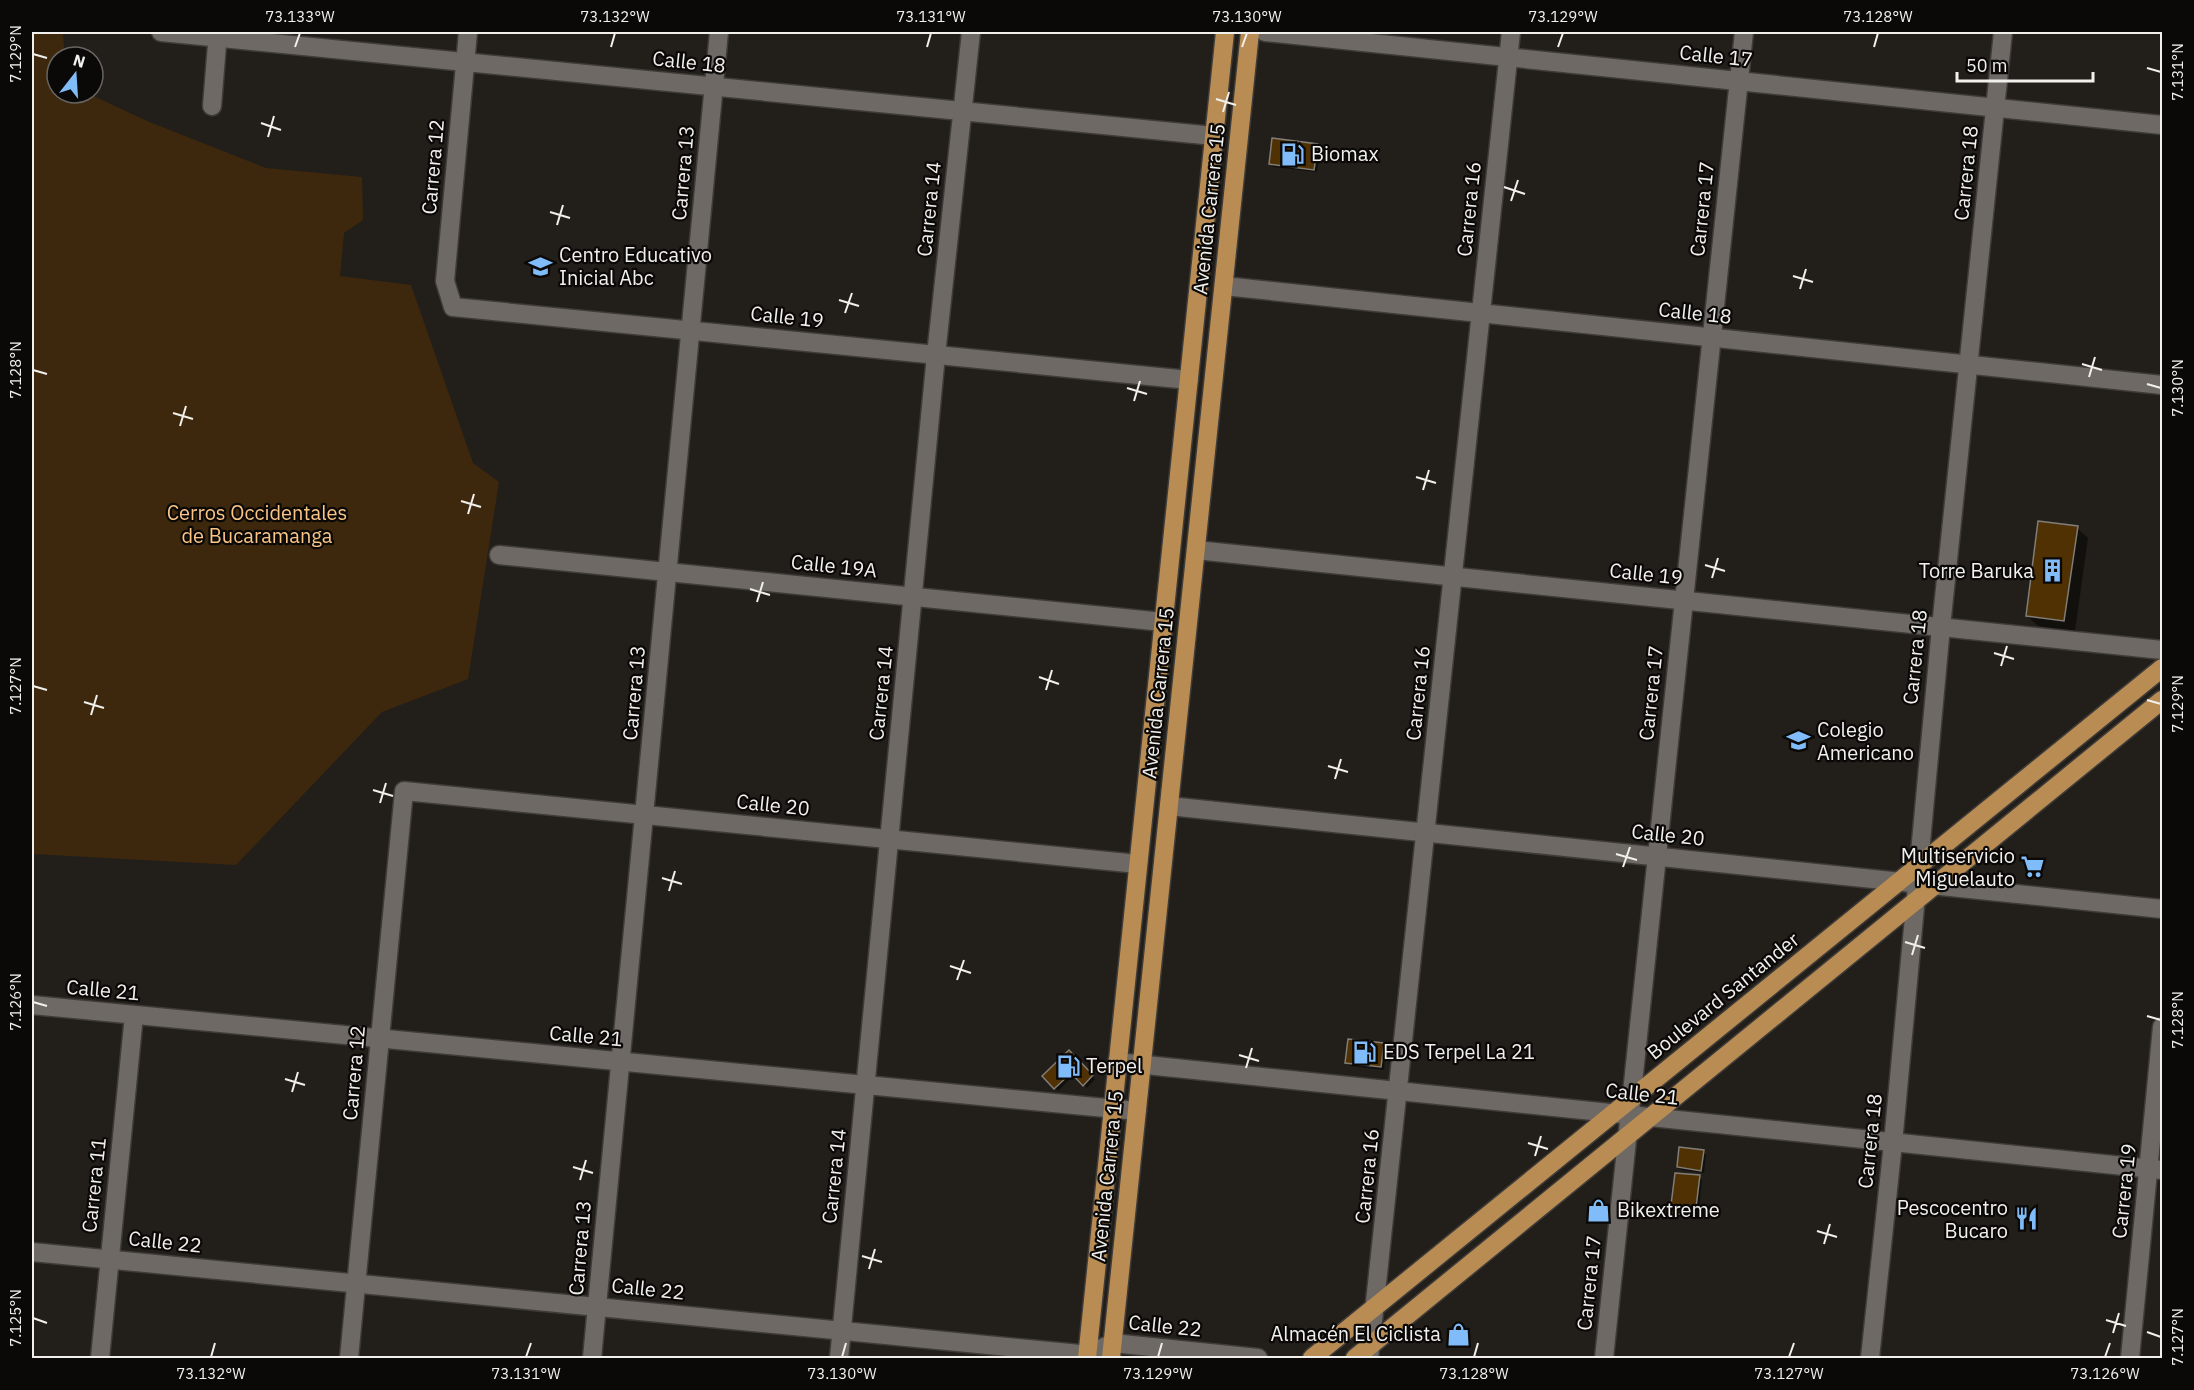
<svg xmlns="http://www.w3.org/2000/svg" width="2194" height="1390" font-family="'IBM Plex Sans',sans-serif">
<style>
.green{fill:#3d280d}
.shadow{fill:#0007}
.building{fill:#4f3104;stroke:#817d77;stroke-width:1.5}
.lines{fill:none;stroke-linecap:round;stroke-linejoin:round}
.minor-casing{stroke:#3e3b38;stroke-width:21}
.major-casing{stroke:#3e3b38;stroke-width:21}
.minor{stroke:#6e6964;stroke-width:18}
.major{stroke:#b88c53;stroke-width:18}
.ticks{fill:none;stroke:#f2f0ed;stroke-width:2}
.labels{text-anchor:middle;stroke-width:4.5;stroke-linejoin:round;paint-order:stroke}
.street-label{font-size:20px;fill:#f2f0ed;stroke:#0a0907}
.poi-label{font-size:20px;fill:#f2f0ed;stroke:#0a0907;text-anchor:start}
.park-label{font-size:20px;fill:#fbc586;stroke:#0a0907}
.neatline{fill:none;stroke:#f2f0ed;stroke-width:2}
.ticks-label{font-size:15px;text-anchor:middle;fill:#f2f0ed}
</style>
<rect width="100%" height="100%" fill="#221e1a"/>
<!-- green -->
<path class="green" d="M32,32L63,34L65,57H57V93H87L147,121L266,168L362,177L363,220L344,233L340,276L411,285L473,463L499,482L468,679L382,712L236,865L32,854Z"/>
<!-- shadow -->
<g class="shadow">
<path d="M1317,145L1320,148L1317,172L1273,167L1270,164Z"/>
<path d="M2077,528L2088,538L2075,631L2038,626L2027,616Z"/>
<path d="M1383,1044L1386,1047L1384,1070L1350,1066L1347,1063Z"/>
<path d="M1069,1052L1095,1079L1087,1088L1074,1075L1058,1091L1044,1076Z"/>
<path d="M1703,1152L1706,1155L1704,1173L1681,1170L1678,1167Z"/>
<path d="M1699,1177L1702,1180L1698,1219L1675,1216L1672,1213Z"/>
</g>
<!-- building -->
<g class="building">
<path d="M1272,138L1318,144L1314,170L1269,164Z"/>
<path d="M2038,521L2078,526L2064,621L2026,616Z"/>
<path d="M1348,1039L1384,1043L1381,1067L1345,1063Z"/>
<path d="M1069,1050L1093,1075L1083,1086L1071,1073L1054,1089L1042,1076Z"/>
<path d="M1679,1147L1704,1150L1701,1171L1677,1167Z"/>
<path d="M1675,1173L1700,1175L1695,1216L1670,1213Z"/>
</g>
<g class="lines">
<defs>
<g id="minor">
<path d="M161,32L1214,136"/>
<path d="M468,32L445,281L453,307L1189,380"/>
<path d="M1265,32L2162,125"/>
<path d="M212,106L218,32"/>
<path d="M1224,286L2162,385"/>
<path d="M1196,550L2162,650"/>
<path d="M499,555L1163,622"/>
<path d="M1169,806L2162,909"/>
<path d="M32,1005L1137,1111"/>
<path d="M1117,1062L2162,1170"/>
<path d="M32,1252L1080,1354L1087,1355L1113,1343L1258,1358"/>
<path d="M100,1358L134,1015"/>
<path d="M349,1358L404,791L1138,864"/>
<path d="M592,1358L719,32"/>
<path d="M839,1358L936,355L971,32"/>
<path d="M1369,1358L1511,32"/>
<path d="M1604,1358L1744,32"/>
<path d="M1870,1358L1893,1143L1941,627L2003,32"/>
<path d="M2130,1358L2162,1027"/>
</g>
<g id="major">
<path d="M1087,1358L1225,32"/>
<path d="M1111,1358L1250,32"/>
<path d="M1312,1358L2162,668"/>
<path d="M1355,1358L2162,700"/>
</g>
</defs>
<!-- minor casing -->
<use href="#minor" class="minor-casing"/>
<!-- major casing -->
<use href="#major" class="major-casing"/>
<!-- minor -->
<use href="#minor" class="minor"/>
<!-- major -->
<use href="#major" class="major"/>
</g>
<!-- ticks -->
<path class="ticks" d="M295,47L300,33M611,47L615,33M927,47L931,33M1242,47L1247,33M1558,47L1563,33M1874,47L1878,33M33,54L47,58M2147,68L2161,72M1216,99L1236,105M1223,112L1229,92M261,123L281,130M268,137L274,116M1504,187L1525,194M1511,201L1518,180M550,212L570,218M557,225L563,205M1793,276L1813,282M1800,289L1806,269M839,300L859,306M845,313L852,293M2082,364L2102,370M33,370L47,374M2089,377L2095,357M2147,384L2161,388M1127,388L1147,394M1134,401L1140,381M173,413L193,419M180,426L186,406M1416,477L1436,483M1423,490L1429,470M461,501L481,507M468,514L474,494M1705,565L1725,571M1712,578L1718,558M750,589L770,595M757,602L763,582M1994,653L2014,659M2001,666L2007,646M1039,677L1059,684M33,686L47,690M1046,690L1052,670M2147,700L2161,704M84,702L104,708M91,715L97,695M1328,766L1348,772M1335,779L1341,759M373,790L393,796M380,803L386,783M1616,854L1637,860M1623,867L1630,847M662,878L682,884M669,891L675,871M1905,942L1925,948M1912,955L1918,935M950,966L971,973M957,980L964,960M33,1002L47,1006M2147,1016L2161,1020M1239,1055L1259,1061M1246,1068L1252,1048M285,1079L305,1085M292,1092L298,1072M1528,1143L1548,1149M1535,1156L1541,1136M573,1167L593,1173M580,1180L586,1160M1817,1231L1837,1237M1824,1244L1830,1224M862,1256L882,1262M869,1269L875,1249M33,1318L47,1323M2106,1320L2126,1326M2147,1332L2161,1337M2113,1333L2119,1313M211,1357L215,1343M526,1357L531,1343M842,1357L846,1343M1158,1357L1162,1343M1474,1357L1478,1343M1789,1357L1794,1343M2105,1357L2110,1343"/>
<!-- icons -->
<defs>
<symbol id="fuel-bare" viewBox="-9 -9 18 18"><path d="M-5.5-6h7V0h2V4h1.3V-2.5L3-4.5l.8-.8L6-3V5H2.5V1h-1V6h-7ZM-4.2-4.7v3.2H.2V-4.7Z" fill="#81bcfa" stroke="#0a0907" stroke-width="2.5" paint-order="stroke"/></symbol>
<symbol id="school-bare" viewBox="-9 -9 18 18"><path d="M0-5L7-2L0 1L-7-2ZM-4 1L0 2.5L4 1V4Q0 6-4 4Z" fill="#81bcfa" stroke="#0a0907" stroke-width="2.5" paint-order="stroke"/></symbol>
<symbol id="building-bare" viewBox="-9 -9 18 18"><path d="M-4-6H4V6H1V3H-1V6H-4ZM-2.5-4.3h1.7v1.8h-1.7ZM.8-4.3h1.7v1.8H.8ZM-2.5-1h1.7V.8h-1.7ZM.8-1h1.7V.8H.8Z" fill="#81bcfa" stroke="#0a0907" stroke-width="2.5" paint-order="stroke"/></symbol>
<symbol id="supermarket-bare" viewBox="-9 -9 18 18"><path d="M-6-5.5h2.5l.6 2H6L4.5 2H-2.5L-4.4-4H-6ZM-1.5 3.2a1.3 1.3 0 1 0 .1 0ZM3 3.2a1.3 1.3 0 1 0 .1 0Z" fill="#81bcfa" stroke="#0a0907" stroke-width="2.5" paint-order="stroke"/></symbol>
<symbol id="shop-bare" viewBox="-9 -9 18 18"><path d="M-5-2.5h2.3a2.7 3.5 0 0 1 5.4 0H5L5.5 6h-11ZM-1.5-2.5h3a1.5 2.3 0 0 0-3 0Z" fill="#81bcfa" stroke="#0a0907" stroke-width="2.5" paint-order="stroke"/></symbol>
<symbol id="restaurant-bare" viewBox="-9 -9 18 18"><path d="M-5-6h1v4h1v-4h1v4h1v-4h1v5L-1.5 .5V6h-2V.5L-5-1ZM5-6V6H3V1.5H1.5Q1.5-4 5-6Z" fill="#81bcfa" stroke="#0a0907" stroke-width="2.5" paint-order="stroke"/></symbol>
</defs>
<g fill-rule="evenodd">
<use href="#fuel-bare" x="1276" y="138" width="33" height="33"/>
<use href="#school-bare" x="524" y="250" width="33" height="33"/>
<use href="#building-bare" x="2036" y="554" width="33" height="33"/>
<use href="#school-bare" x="1782" y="724" width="33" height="33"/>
<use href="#supermarket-bare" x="2016" y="850" width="33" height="33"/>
<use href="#fuel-bare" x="1348" y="1036" width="33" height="33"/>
<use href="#fuel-bare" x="1052" y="1050" width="33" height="33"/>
<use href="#shop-bare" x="1582" y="1194" width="33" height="33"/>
<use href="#restaurant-bare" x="2010" y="1202" width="33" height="33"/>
<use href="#shop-bare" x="1442" y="1318" width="33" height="33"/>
</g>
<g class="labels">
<!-- street labels -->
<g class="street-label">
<text transform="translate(1716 56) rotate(6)" y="7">Calle 17</text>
<text transform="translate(689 62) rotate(6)" y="7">Calle 18</text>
<text transform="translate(433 167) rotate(-85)" y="7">Carrera 12</text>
<text transform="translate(683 173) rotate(-85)" y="7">Carrera 13</text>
<text transform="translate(1966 173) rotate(-84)" y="7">Carrera 18</text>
<text transform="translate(929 209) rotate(-84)" y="7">Carrera 14</text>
<text transform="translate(1209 209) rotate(-84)" y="7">Avenida Carrera 15</text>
<text transform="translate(1469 209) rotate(-84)" y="7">Carrera 16</text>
<text transform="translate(1702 209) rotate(-84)" y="7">Carrera 17</text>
<text transform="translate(1695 313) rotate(6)" y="7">Calle 18</text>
<text transform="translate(787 317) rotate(6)" y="7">Calle 19</text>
<text transform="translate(834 566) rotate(6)" y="7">Calle 19A</text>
<text transform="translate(1646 574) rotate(6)" y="7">Calle 19</text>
<text transform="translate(1915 657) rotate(-84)" y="7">Carrera 18</text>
<text transform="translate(634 693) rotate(-85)" y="7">Carrera 13</text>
<text transform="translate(881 693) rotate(-84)" y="7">Carrera 14</text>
<text transform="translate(1158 693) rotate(-84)" y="7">Avenida Carrera 15</text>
<text transform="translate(1418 693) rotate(-84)" y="7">Carrera 16</text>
<text transform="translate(1651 693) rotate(-84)" y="7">Carrera 17</text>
<text transform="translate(773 805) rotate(6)" y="7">Calle 20</text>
<text transform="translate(1668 835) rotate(6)" y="7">Calle 20</text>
<text transform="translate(103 990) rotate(5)" y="7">Calle 21</text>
<text transform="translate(1723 996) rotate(-39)" y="7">Boulevard Santander</text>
<text transform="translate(586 1036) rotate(5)" y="7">Calle 21</text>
<text transform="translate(354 1073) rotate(-85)" y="7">Carrera 12</text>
<text transform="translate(1642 1094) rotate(6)" y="7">Calle 21</text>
<text transform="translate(1870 1141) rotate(-84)" y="7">Carrera 18</text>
<text transform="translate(834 1176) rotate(-84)" y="7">Carrera 14</text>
<text transform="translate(1107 1176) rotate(-84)" y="7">Avenida Carrera 15</text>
<text transform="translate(1367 1176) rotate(-84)" y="7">Carrera 16</text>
<text transform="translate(94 1185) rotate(-84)" y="7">Carrera 11</text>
<text transform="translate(2124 1191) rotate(-84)" y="7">Carrera 19</text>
<text transform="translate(165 1242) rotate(6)" y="7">Calle 22</text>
<text transform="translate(580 1248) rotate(-85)" y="7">Carrera 13</text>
<text transform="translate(1589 1283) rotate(-84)" y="7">Carrera 17</text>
<text transform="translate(648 1289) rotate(6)" y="7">Calle 22</text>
<text transform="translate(1165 1326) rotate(6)" y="7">Calle 22</text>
</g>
<!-- poi labels -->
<g class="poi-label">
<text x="1311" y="161">Biomax</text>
<text x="559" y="262">Centro Educativo<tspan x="559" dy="23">Inicial Abc</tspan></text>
<text x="2034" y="578" text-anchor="end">Torre Baruka</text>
<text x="1817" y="737">Colegio<tspan x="1817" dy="23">Americano</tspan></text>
<text x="2015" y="863" text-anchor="end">Multiservicio<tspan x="2015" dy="23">Miguelauto</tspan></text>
<text x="1383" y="1059">EDS Terpel La 21</text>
<text x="1086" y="1073">Terpel</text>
<text x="2008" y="1215" text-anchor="end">Pescocentro<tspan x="2008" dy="23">Bucaro</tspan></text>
<text x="1617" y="1217">Bikextreme</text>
<text x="1441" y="1341" text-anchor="end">Almacén El Ciclista</text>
</g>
<!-- park labels -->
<g class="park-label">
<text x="257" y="520">Cerros Occidentales<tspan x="257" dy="23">de Bucaramanga</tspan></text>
</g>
</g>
<!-- border -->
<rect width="2194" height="1390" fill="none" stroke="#0a0907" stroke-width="66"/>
<!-- north arrow -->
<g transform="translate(75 75) rotate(17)"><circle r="28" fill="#0a0907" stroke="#676563" stroke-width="1.5"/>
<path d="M0-4.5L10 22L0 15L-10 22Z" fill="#81bcfa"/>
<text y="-9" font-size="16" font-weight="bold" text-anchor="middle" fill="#f2f0ed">N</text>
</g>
<!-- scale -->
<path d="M1957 72v9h136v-9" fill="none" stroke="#f2f0ed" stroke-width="3"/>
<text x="1966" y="72" font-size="18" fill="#f2f0ed" stroke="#0a0907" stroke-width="4.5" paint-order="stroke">50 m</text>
<rect x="33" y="33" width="2128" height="1324" class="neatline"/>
<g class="ticks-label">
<text x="300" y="22">73.133°W</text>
<text x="615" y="22">73.132°W</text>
<text x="931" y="22">73.131°W</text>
<text x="1247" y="22">73.130°W</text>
<text x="1563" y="22">73.129°W</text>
<text x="1878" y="22">73.128°W</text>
<text transform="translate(16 54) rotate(-90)" y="5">7.129°N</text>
<text transform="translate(2178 72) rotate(-90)" y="5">7.131°N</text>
<text transform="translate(16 370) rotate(-90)" y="5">7.128°N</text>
<text transform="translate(2178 388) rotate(-90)" y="5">7.130°N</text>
<text transform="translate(16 686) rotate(-90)" y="5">7.127°N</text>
<text transform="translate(2178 704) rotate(-90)" y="5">7.129°N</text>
<text transform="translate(16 1002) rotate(-90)" y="5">7.126°N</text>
<text transform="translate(2178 1020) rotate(-90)" y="5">7.128°N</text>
<text transform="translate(16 1318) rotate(-90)" y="5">7.125°N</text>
<text transform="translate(2178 1337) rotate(-90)" y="5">7.127°N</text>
<text x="211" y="1379">73.132°W</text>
<text x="526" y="1379">73.131°W</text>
<text x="842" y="1379">73.130°W</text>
<text x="1158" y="1379">73.129°W</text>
<text x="1474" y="1379">73.128°W</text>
<text x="1789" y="1379">73.127°W</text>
<text x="2105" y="1379">73.126°W</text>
</g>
</svg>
